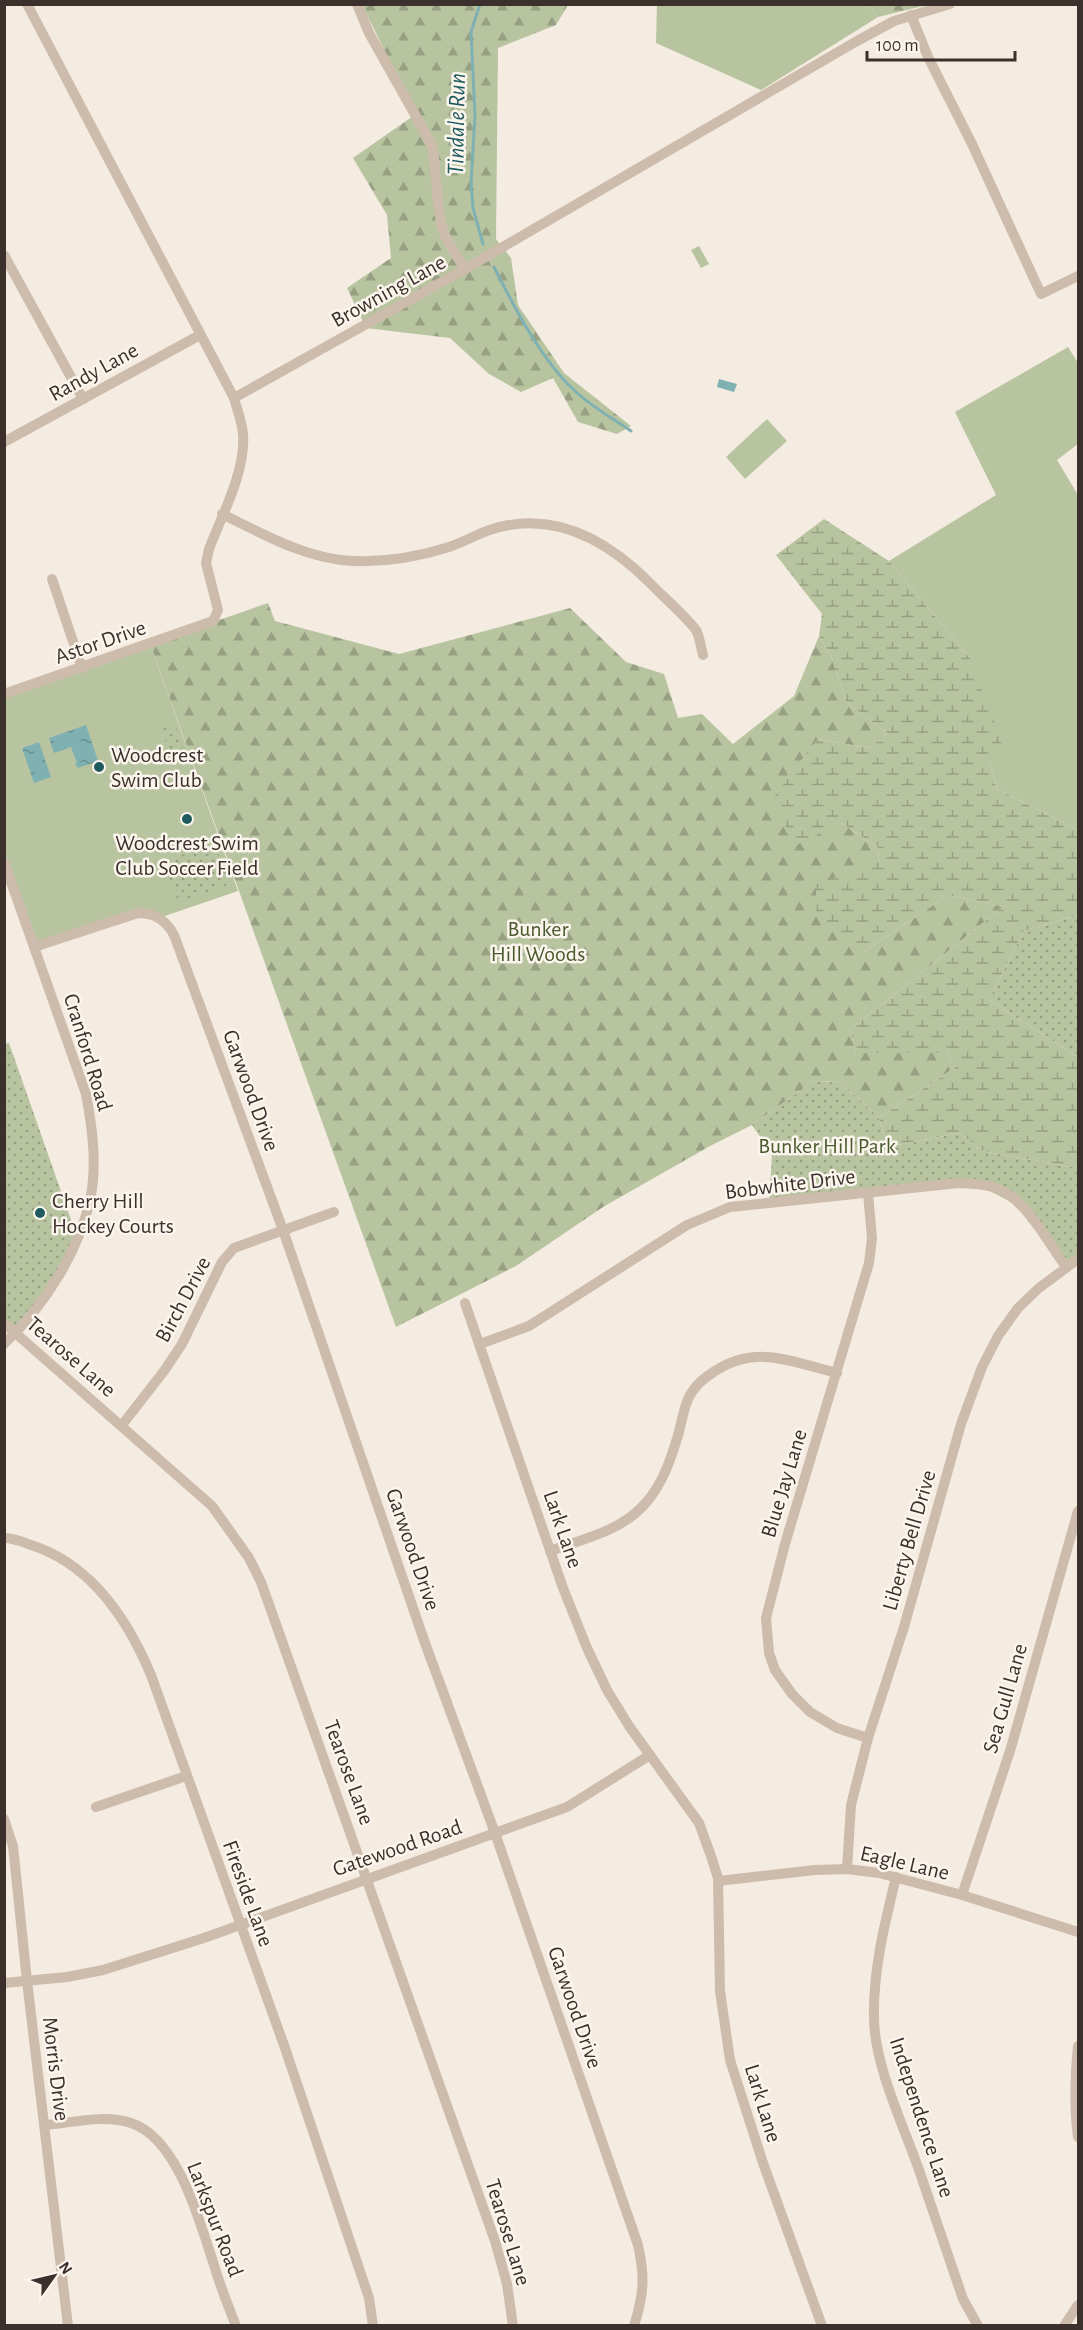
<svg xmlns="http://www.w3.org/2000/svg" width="1083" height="2330" font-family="'Alegreya Sans',sans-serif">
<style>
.green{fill:#b8c4a0}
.forest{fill:url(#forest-firs)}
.wetland{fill:url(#wetland-marsh)}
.park{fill:url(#park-dots)}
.water{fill:url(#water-ripples)}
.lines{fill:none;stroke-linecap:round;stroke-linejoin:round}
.stream{stroke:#7fb0b2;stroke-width:3}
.street{stroke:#cdbbac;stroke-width:10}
.poi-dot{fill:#1f5a5e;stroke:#fbf5ee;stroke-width:2}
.labels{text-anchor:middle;stroke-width:5;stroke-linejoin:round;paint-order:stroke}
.street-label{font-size:22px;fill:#3b302b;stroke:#fbf5ee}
.poi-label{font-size:22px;fill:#3b302b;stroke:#fbf5ee;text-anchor:start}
.park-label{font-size:22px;fill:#4a5a2e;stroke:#fbf5ee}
.water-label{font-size:24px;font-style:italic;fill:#1f5a5e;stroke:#fbf5ee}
</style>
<defs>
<pattern id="forest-firs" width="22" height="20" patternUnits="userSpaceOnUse" patternTransform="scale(1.5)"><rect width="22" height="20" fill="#b8c4a0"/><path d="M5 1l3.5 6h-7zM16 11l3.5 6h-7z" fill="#97a083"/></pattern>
<pattern id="wetland-marsh" width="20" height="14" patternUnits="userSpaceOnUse" patternTransform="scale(1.5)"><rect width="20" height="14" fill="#b8c4a0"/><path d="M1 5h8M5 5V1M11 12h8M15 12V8" fill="none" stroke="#97a083"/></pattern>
<pattern id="park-dots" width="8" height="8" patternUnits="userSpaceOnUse" patternTransform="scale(1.5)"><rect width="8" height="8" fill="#b8c4a0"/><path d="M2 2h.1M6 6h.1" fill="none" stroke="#97a083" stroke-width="1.8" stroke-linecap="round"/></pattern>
<pattern id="water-ripples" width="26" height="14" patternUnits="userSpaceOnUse" patternTransform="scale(1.5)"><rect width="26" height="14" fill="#7fb0b2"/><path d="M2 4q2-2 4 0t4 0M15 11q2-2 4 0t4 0" fill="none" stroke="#699091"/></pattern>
</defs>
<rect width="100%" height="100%" fill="#f4ebe1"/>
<!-- green -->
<g class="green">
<path d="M657,5H868L878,17L761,90L656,43Z"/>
<path d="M699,246L709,264L701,268L691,250Z"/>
<path d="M1068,347L1078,363V444L1057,460L1078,495V830L997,789L989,760L970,658L889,561L996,495L955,412Z"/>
<path d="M767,419L787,441L745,479L726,457Z"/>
<path d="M150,644L238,891L159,918L148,913L34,947L5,862L4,694Z"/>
</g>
<!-- forest -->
<g class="forest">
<path d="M362,5H568L556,25L498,48L496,239L511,258L518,305L564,373L631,426L617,434L578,422L553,378L521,392L489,374L450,338L366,328L347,288L391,258L387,215L353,158L416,114Z"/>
<path d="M868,5H927L878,17Z"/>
<path d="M268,603L275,621L399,654L570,608L626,662L664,674L678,718L702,714L733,744L794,696L819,636L831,656L846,702L887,733L870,748L817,739L841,823L878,847L879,862L862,953L948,895L1003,907L850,1030L856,1053H947L956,1067L879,1118L841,1082L814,1081L752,1125L710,1146L603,1207L516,1266L396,1327L150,644Z"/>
</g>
<!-- wetland -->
<path class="wetland" d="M824,519L889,561L970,658L1002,743L989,760L997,789L1078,830V915L1024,931L989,1000L1078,1057V1168L982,1151L960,1133L887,1147L879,1118L956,1067L947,1053H856L850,1030L1003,907L948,895L862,953L816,911V884L879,862L878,847L841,823L796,845L771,801L817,739L870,748L887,733L846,702L831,656L819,636L822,614L776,555Z"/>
<!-- park -->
<g class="park">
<path d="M175,724L186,757L173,762L161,729Z"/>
<path d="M214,843L230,884L179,903L163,862Z"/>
<path d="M1078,915V1057L989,1000L1024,931Z"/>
<path d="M9,1043L77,1237L69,1256L16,1333L5,1323L4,1044Z"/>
<path d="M814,1081L841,1082L879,1118L887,1147L960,1133L982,1151L1078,1168V1260L1063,1266L1015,1204L976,1184L769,1207L772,1154L752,1125Z"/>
</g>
<!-- water -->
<g class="water">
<path d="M719,379L737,384L734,392L717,387Z"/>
<path d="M86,725L98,761L78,768L75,764L77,763L71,747L54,753L49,738Z"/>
<path d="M39,742L51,777L34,783L22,748Z"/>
</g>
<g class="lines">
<!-- stream -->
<g class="stream">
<path d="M480,4L471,32L475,116L471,183L473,208L483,244"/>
<path d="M494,267C514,307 542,361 575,391C592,407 612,418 631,431"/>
</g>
<!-- street -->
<g class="street">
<path d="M357,4L369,33L432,145C437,171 436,203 442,227C446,242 457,256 465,269"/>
<path d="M911,15L928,57L972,144L1041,294L1078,276"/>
<path d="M4,255L83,399"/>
<path d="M234,398L465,269L857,41L894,21L950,4"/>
<path d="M4,442L200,335"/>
<path d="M222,514C263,534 308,560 354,561C386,562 418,557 449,547C467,541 485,529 504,526C561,514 611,544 650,583C659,593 693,623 697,632C700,639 701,648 703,655"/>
<path d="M52,579L82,668"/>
<path d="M4,694L213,621L218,610L206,563L209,549C222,515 246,471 243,434C242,422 237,409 234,398L27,4"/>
<path d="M4,862L86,1094C92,1126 97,1162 91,1195C80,1251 45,1305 4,1344"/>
<path d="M34,947L138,913C155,913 166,920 174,935L283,1230L425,1643L495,1833L638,2245C645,2277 644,2294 634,2326"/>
<path d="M868,1193L872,1238L869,1263L785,1544L766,1618L769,1653L775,1670L792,1694L810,1712L837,1728L868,1738"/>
<path d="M465,1303L563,1588L587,1648L607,1690L629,1726L699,1823L711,1856L718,1878L720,1991L730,2060L763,2163L822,2326"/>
<path d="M4,1323L212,1506L249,1558L261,1582L495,2241L507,2284L513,2326"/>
<path d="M480,1344L529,1326L687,1225L730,1207L959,1183C974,1184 991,1184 1004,1192C1029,1205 1049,1244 1066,1267"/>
<path d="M122,1425L164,1371L182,1344L222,1262L234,1248L334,1212"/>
<path d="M4,1538C14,1538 23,1542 31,1545C91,1564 128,1620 151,1675L285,2048L369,2298L373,2326"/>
<path d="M550,1551C583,1539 619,1532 644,1505C663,1484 671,1459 679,1432C682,1420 684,1407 689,1397C695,1385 704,1378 715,1371C757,1344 792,1362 837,1373"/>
<path d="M96,1807L186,1776"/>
<path d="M4,1819L13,1846L27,1981L68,2326"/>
<path d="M847,1869L851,1805L868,1738L904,1627L961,1424L982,1367L998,1336L1018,1308L1039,1288L1078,1259"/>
<path d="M896,1877C885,1923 873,1969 874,2017C874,2065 903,2124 919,2170C934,2213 948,2256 963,2299L978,2326"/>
<path d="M718,1881L815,1870L847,1869L879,1873L962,1895L1078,1932"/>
<path d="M962,1895L1010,1751L1078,1511"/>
<path d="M4,1983L67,1977L103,1970L204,1938L567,1807L650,1755"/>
<path d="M1078,2046C1075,2076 1074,2106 1078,2137"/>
<path d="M45,2125C72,2123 104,2114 131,2123C178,2138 200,2223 214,2265C220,2286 228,2305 236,2326"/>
<path d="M1064,2326L1078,2305"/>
</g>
</g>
<!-- markers -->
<g class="poi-dot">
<circle cx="99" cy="767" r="6"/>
<circle cx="187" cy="819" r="6"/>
<circle cx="40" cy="1213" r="6"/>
</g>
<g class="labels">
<!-- street labels -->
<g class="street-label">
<text transform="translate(388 290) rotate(-29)" y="8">Browning Lane</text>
<text transform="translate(93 371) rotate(-29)" y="8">Randy Lane</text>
<text transform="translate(100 641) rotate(-19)" y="8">Astor Drive</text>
<text transform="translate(89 1052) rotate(73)" y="8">Cranford Road</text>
<text transform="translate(252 1090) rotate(70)" y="8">Garwood Drive</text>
<text transform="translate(790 1183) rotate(-7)" y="8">Bobwhite Drive</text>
<text transform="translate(182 1299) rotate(-62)" y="8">Birch Drive</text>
<text transform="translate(72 1356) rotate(41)" y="8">Tearose Lane</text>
<text transform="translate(783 1483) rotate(-73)" y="8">Blue Jay Lane</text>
<text transform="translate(564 1529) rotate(71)" y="8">Lark Lane</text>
<text transform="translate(908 1540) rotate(-74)" y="8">Liberty Bell Drive</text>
<text transform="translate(414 1549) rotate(71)" y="8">Garwood Drive</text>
<text transform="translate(1004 1698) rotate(-74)" y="8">Sea Gull Lane</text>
<text transform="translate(350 1772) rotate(70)" y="8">Tearose Lane</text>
<text transform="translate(397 1847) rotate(-19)" y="8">Gatewood Road</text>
<text transform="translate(905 1862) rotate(13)" y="8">Eagle Lane</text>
<text transform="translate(249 1893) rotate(70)" y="8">Fireside Lane</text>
<text transform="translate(576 2007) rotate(71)" y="8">Garwood Drive</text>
<text transform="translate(57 2069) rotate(83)" y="8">Morris Drive</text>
<text transform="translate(764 2103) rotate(73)" y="8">Lark Lane</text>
<text transform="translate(923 2117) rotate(72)" y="8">Independence Lane</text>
<text transform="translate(216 2219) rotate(69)" y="8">Larkspur Road</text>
<text transform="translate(509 2232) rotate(73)" y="8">Tearose Lane</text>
</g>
<!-- poi labels -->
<g class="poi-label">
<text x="111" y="762">Woodcrest<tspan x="111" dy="25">Swim Club</tspan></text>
<text x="187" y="850" text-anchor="middle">Woodcrest Swim<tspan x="187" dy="25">Club Soccer Field</tspan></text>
<text x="52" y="1208">Cherry Hill<tspan x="52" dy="25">Hockey Courts</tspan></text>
</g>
<!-- park labels -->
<g class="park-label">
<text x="538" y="936">Bunker<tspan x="538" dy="25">Hill Woods</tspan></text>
<text x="827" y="1153">Bunker Hill Park</text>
</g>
<!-- water labels -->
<g class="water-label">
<text transform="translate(456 124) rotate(-89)" y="8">Tindale Run</text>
</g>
</g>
<!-- border -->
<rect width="1083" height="2330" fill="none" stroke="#3b302b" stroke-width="12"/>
<!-- north arrow -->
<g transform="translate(54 2276) rotate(56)" stroke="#fbf5ee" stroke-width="4.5" paint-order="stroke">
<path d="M0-4.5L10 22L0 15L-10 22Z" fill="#3b302b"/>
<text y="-9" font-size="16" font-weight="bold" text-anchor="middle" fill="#3b302b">N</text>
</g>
<!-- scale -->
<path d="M867 51v9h148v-9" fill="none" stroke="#3b302b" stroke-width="3"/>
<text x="876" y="51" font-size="18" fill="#3b302b" stroke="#fbf5ee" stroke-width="4.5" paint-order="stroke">100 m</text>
</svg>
